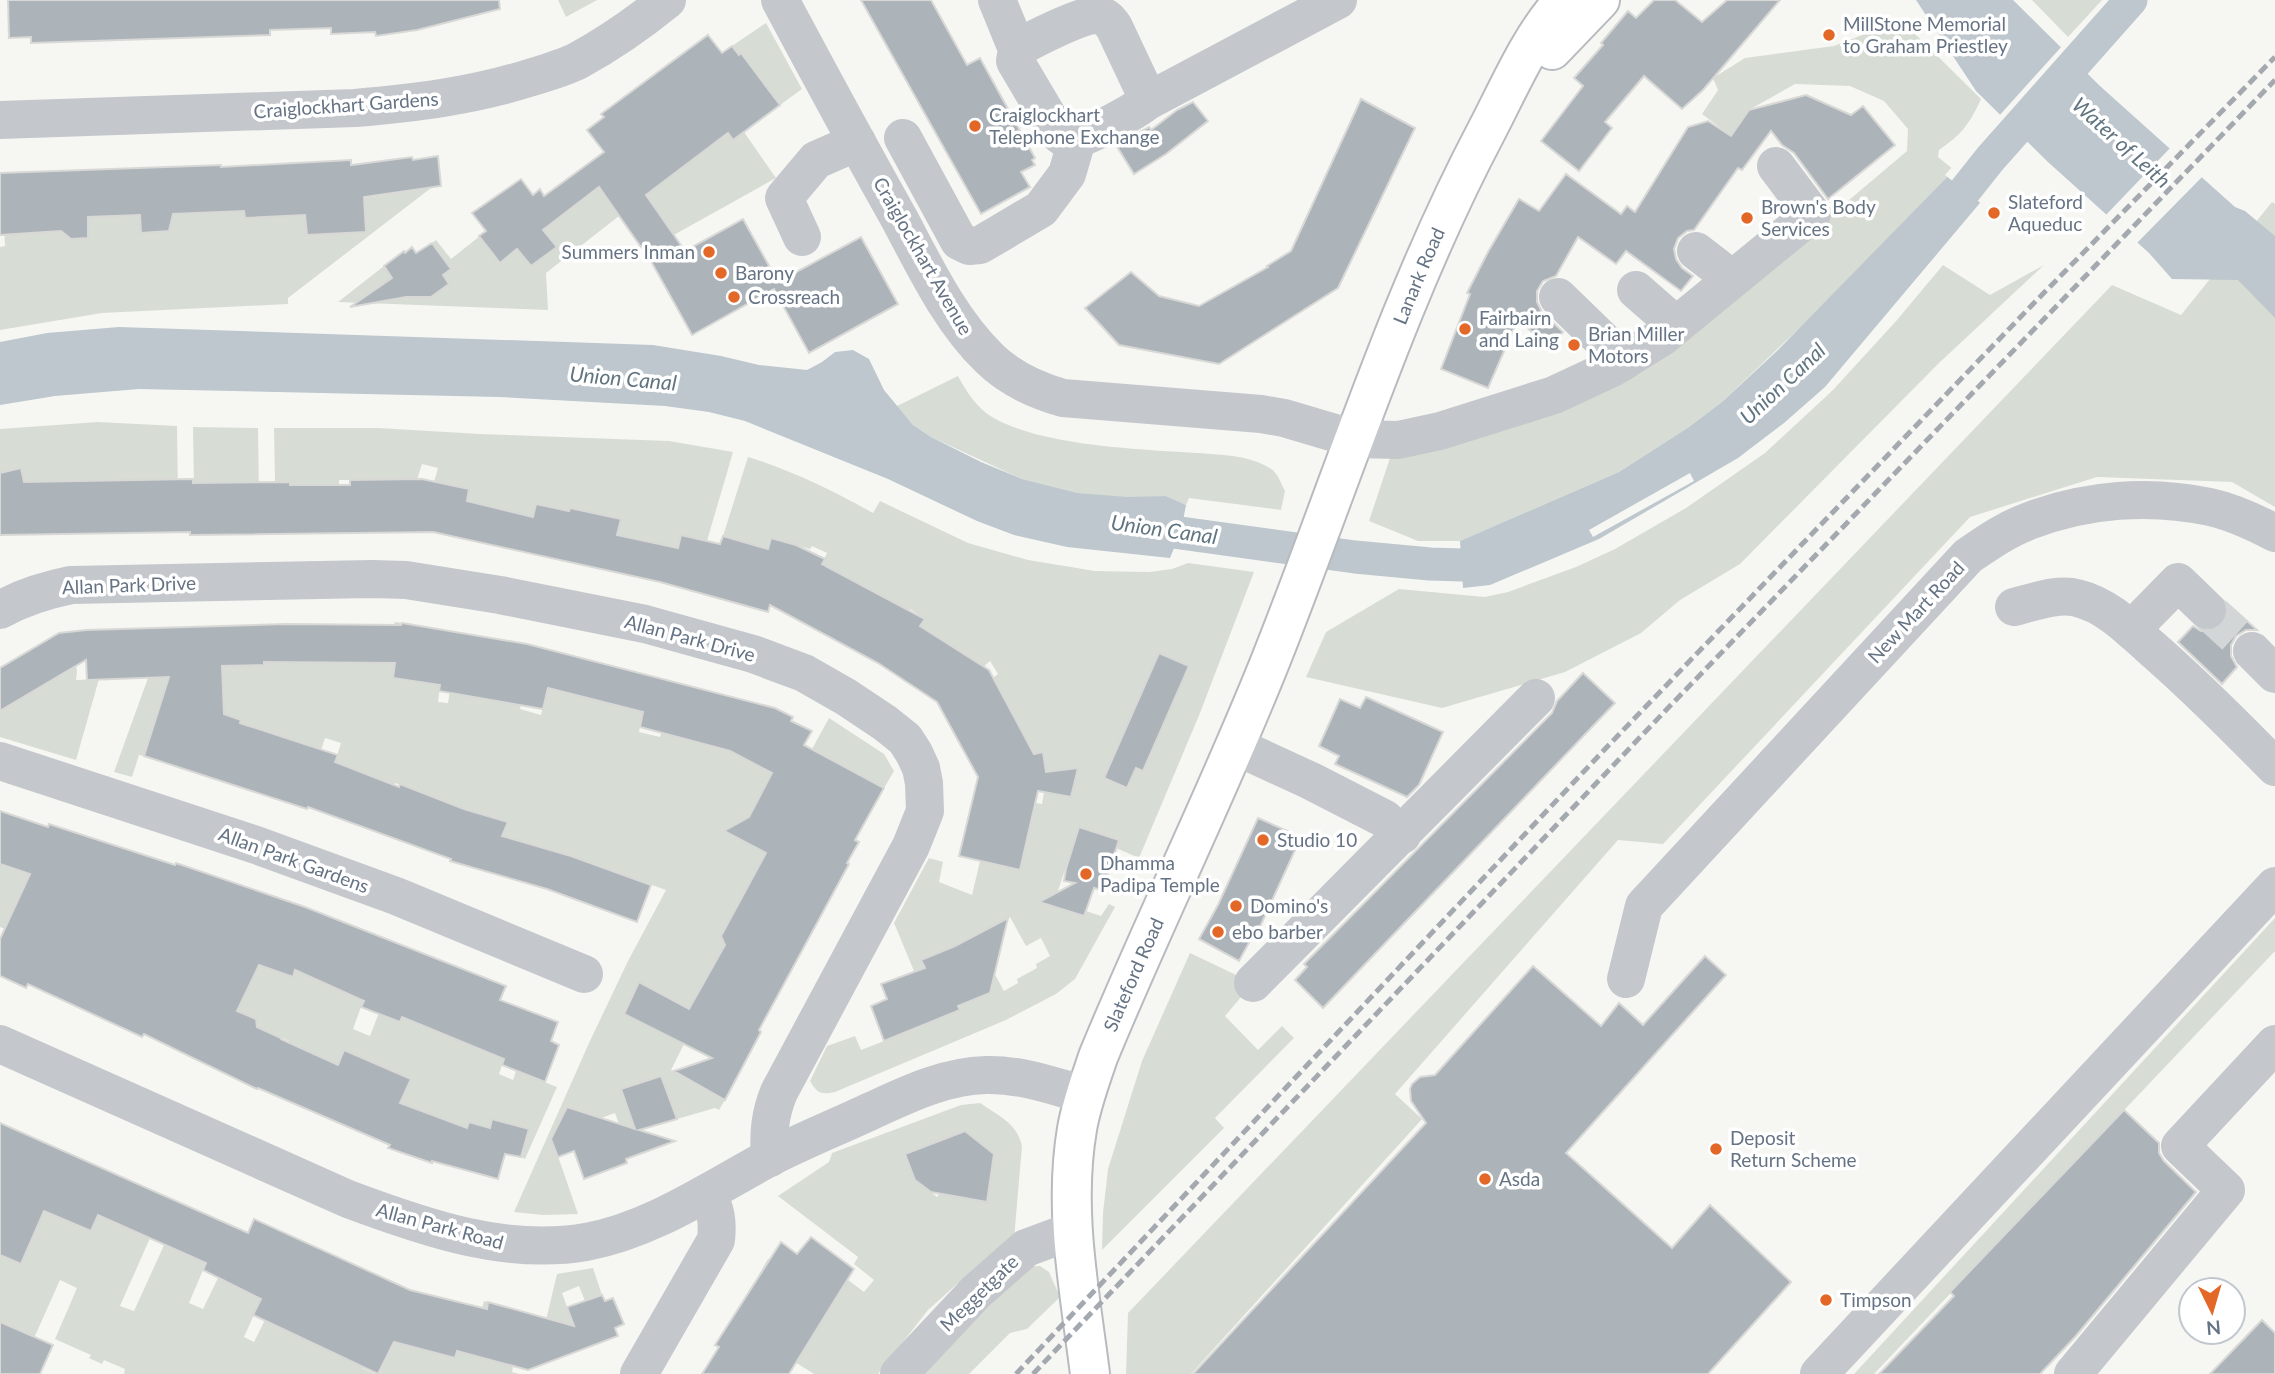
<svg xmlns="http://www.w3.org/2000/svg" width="2275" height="1374" font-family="Lato,sans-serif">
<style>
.green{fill:#d7ddd4;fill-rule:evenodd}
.water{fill:#bdc7cd}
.pier{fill:#f6f7f3}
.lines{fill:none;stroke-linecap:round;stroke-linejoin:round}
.canal{stroke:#bdc7cd;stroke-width:33}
.building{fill:#acb3b9;stroke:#d8d8d6;stroke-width:2}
.minor-tunnel{stroke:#d2d6d7;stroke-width:38;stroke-dasharray:38 19;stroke-linecap:butt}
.major-casing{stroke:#b7babf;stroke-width:42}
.minor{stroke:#c4c7cb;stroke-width:38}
.major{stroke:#fff;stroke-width:38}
.rail{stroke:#a4a9b0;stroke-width:5;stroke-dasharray:10 5;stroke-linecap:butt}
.poi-dot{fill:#e36727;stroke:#fff;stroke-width:2.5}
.labels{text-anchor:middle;stroke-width:7;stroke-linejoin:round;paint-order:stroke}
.poi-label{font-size:19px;fill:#657384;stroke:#fff;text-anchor:start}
.street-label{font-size:19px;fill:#657384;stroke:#fff}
.water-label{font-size:21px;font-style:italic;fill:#617580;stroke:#fff}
</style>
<rect width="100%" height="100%" fill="#f6f7f3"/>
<!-- green -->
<g class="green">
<path d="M558,0H597L566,17Z"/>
<path d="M2032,0H2102L2068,37Z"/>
<path d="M1903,22L1981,99C1969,125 1962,134 1939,150L1938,157L1954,170L1833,296L1722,402L1689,427L1619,472L1460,541H1418L1369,521L1394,446L1530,409L1822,209L1842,206L1907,151L1908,129L1884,101L1850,86L1795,84L1749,110L1731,136L1702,114L1718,90L1713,78L1745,58L1834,46L1880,28Z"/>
<path d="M766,23L802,89L780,105L742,53L739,55L732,46Z"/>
<path d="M711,110L733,140L744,132L776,178L645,251L628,172Z"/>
<path d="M297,162L299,196H304L307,235L366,231L364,198L431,188L288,298V304L102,313L0,330V247L5,246L4,224L64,221L65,234C73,241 79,239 88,233L86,199L140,215L141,233L167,231V214L244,199L245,218L287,215L285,163Z"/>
<path d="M599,188L619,216L546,273L548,310L338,302L384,266L392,278L381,286L406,297H431L449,284L443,275L451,269L432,243L436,240L451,259L480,236L500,262L517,249L531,266L556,247L543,230Z"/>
<path d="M2272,202L2275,204V507L2232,482L2097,477L1970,517L1663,844L1618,840L1395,1094L1422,1119L1191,1374H1126L1128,1313L2112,285L2181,315Z"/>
<path d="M1943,265L1990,295L2044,265L1938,364L1740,564L1680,600L1641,633L1565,672L1442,708L1306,677L1326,632L1399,589L1485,597L1508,592L1576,567L1615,549L1686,508L1765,453L1833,390L1897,320Z"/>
<path d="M958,376C966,391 977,408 992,417C1042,446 1139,449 1198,453C1221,455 1251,455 1271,469C1278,473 1281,484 1285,491L1281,510L1189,498L1186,505L1166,496L1127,498L1078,493L1022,479L931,437L913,425L897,406Z"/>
<path d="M98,422L177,426L178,492L98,480L57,481L26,490L21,468L8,471L9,477L0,479V429Z"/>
<path d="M193,427L258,428L259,496L194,487Z"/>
<path d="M274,428H378L480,434L669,441L733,452L707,541L678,548L617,535L621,520L567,524L467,502L434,482L438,468L422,464L417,480H339V495L327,485H310L290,496V482H275Z"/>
<path d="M748,457C793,471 833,491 873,513L880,501L968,543L1028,560L1095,571L1149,572L1172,569L1188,563L1254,572L1200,713L1139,858L1116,848L1119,839L1079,827L1053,906L1084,916L1086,911L1101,916L1109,904L1115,907L1075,979L1056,994L1006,1020L835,1092C821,1095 817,1093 810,1081L827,1046L855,1036L861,1050L923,1026L904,975L914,971L894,923L929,858L943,862L939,882L972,895L980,861L1031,823L1036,803L1042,804L1044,792L1071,797L1078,768L1046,772L1017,759L1004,723L1014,717L1000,690L979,689L998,674L990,661L966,682L953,673L965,654L949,644L945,649L917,631L924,618L910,609L902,621L876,609L883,596L822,564L827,553L812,546L810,549L771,538L764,561L737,552L740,541L723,536ZM1188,666L1142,771L1136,768L1127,788L1104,778ZM1010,917L1026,946L1041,938L1050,956L1036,964L1037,968L1017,979L1018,983L1004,991L974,936ZM959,945L960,1010L944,1017L921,960Z"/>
<path d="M395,622L402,623L393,678L440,685L438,702L448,703L453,670L495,701L516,705L522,682L526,683L520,709L541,715L548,688L643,712L639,732L660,737L666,717L676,737L725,750L732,732L739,754L772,773L763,791L777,798L793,784L829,718L884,754L894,771L884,788L837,762L801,804L725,831L810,877L721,936L725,945L690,1009L639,982L624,1014L684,1044L671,1070L725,1100L719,1110L715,1108L677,1119L665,1088L647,1095L621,1089L644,1153L631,1157L615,1113L551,1136L578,1214L543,1215L514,1212L589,1043L628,961L666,890L556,851L502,836L507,821L469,810L461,824L449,821L454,805L395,783L385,811L373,807L383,781L335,762L341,743L325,738L321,750L236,738L241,720L224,714L209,731L196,773L189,771L203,728L155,722L144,756L139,755L132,777L114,772L148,678L222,666L264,665V649L277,624H286L291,648L292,662L375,663Z"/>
<path d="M74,648L77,672L76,680L99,679L76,760L0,737V711Z"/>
<path d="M0,864L33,872L5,929L0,927Z"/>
<path d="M97,891L263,966L292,977L299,959L335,971L329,985L342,991L369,985L353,1029L370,1036L387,992L385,1016L400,1022L408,1001L505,1056L499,1074L513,1080L516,1071L557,1087L525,1159L521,1157L527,1138L511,1133L513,1124L492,1119L490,1128L469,1122L456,1167L449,1165L460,1125L400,1103L343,1077L288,1043L289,1041L257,1027L256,1019L245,1015L239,1018Z"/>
<path d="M2275,918V951L1874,1374H1854Z"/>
<path d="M1190,953L1253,983L1225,1016L1258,1050L1282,1026L1294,1038L1215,1118L1224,1128L1102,1250L1103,1213L1108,1169L1142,1061Z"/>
<path d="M980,1103C999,1116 1017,1123 1022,1146L1014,1239L971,1275L957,1284L928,1310L878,1374H814L734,1324L809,1312L756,1280L768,1259L821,1299L831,1267L864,1292L874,1280L854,1264L858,1257L778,1196L829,1162L832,1153L961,1105ZM965,1131L994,1154L986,1202L960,1197L946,1186L937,1197L915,1180L906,1154Z"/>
<path d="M51,1194L50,1213L91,1231L99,1214L150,1238L120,1306L134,1311L165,1243L206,1263L189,1303L203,1309L218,1278L261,1299L244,1337L254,1342L285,1280L383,1326L362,1368L375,1374H124L125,1369L104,1360L102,1364L89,1358L91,1355L55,1339L77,1288L60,1280L30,1347L0,1322V1255L21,1263Z"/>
<path d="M1040,1266L1049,1272L1060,1297L1027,1329L1010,1333L969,1374H913L1021,1267Z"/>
<path d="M593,1268L602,1295L585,1301L579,1286L562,1293L567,1307H571L587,1348L542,1337L557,1274Z"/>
<path d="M484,1301L488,1302L474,1355L513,1366L512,1372L519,1374H379L395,1342L455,1358L466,1314L480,1316Z"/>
</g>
<!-- water -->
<g class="water">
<path d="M1916,0H2013L2100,86L2207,182L2235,207L2245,211L2275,236V318L2238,280L2172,279L2149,253L2048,162L1976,91Z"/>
<path d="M1954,170L1985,197L1825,387L1784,423L1738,458L1599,539L1490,585L1463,588L1460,541L1619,472L1689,427L1722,402L1778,350Z"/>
<path d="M119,327L653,345L721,356L759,365L807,370L822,362L835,352L853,350L869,359L884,390L913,425L931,437L981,462L1022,479L1078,493L1127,497L1166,496L1186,505L1181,531L1170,558L1067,547L1014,535L977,521L888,479L745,421L709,412L665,406L499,397L139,389L55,396L0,405V342L47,333Z"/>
</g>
<!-- pier -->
<g class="pier">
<path d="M2063,45L2089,70L2023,142L1998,117Z"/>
<path d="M2172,146L2204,175L2135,245L2104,217Z"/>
<path d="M1989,156L1994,158L1993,182L1983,205L1945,175L1953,166Z"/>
<path d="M1690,473L1694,481L1593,537L1589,530Z"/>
</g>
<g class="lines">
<!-- canal -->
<g class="canal">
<path d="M1963,193L1990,159L2131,0"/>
<path d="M1137,527L1355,557L1430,564L1462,565L1506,552"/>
</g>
</g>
<!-- building -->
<g class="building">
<path d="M8,0H499L500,9L417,30L376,36L375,32L331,34V28L270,30V35L31,43V37L9,38Z"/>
<path d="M861,0H931L967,65L980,58L1035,158L1032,160L1035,165L1021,172L1030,187L981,214Z"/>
<path d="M1654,0H1675L1702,22L1727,0H1780L1703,90L1682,109L1644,76L1605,122L1612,128L1579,171L1541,141L1583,86L1574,78L1603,45L1601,43L1628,11L1636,18Z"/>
<path d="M708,35L722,53L732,46L739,55L741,53L780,105L733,140L728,133L646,195L685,251L743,219L778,282L861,237L898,304L809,353L774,289L692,335L652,263L599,187L543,230L557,247L531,266L517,249L500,263L479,236L486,231L472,213L521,179L533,195L540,189L544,196L604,152L587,130L604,117L601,114Z"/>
<path d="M1806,95L1851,115L1863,106L1895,145L1828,199L1794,153L1782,145L1771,131L1742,170L1738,168L1694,230L1687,231L1678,238L1674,249L1676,259L1682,268L1693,276L1681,291L1626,251L1616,264L1578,237L1556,276L1543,281L1537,291V302L1542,312L1563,332L1549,348L1518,319L1488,388L1441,369L1470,294L1467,293L1488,252L1519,199L1539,211L1566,174L1621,214L1627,206L1635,212L1688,127L1708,121L1731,136L1749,110Z"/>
<path d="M1361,99L1415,128L1338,288L1219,364L1119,345L1085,308L1131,272L1159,296L1199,306L1268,267L1267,266L1291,251Z"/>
<path d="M1193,102L1208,121L1166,154L1134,174L1116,145L1149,127L1151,130L1177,110Z"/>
<path d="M438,156L441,186L364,197L366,232L307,235L305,215L245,218L244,211L173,214L169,231L141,233L140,215L88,217V238L71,239L61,231L0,235V173L221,165V167L351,160V165L412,157L413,160Z"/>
<path d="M432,243L451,269L443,275L449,284L431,297H406L350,307L392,278L384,266L404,251L405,253L412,247L416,253Z"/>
<path d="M21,468L24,482L193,479V483L290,482V485H350V480L422,479L469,489L467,501L533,517L536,504L569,511L570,508L621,519L617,535L678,548L681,535L720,544L723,536L768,549L771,538L796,545L825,559L822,564L925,619L920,626L989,670L1034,754L1043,752L1046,772L1078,768L1071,797L1038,791L1020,870L959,856L978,777L937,702L878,663L770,605L768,612L660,582L433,532L190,535V532L0,535V473Z"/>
<path d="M2227,603L2257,630H2246L2236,636L2231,645V656L2237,667L2222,684L2178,642L2193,626L2201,631H2212L2222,626L2228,615Z"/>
<path d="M402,623L527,644L775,708L793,717L791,721L812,731L804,745L884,788L855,840L859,842L847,863L849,864L759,1030L761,1032L725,1100L674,1071L712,1058L624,1014L639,982L689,1009L725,945L721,936L766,853L724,831L749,817L772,773L730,751L640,727L643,712L548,688L543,709L439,691L440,685L393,678L395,663L264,662V665L222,666L224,714L241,720L240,723L338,755L335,762L399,787L400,784L464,809L508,822L502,836L571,856L651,885L637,922L547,889L450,861L451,859L308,807L307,809L144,756L169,677L87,680L86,660L0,711V668L59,633L86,630L286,624L401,625Z"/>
<path d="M1159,653L1189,666L1143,771L1136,768L1127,788L1104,778Z"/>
<path d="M1583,673L1615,703L1323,1008L1295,980L1307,967L1304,964L1552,713L1557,701Z"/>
<path d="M1366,697L1443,732L1419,785L1407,797L1335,764L1339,756L1319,746L1340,699L1360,708Z"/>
<path d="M0,811L48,827L49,824L175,865L176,863L305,907L506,986L500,1000L558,1022L551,1041L559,1045L545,1082L502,1065L504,1059L402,1017L400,1022L361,1007L364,1001L295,970L293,977L259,965L237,1011L256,1019L257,1027L281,1038V1039L338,1065L344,1050L411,1079L400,1103L467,1128L469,1122L490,1128L492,1119L529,1129L521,1157L505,1154L498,1179L432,1161V1163L388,1148L390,1145L258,1088L257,1089L144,1034L142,1037L28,984L26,988L0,976V939L30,874L0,864Z"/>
<path d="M1258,818L1301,837L1259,929L1257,928L1239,961L1199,939L1218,905Z"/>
<path d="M1079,827L1119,840L1103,890L1094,888L1084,916L1039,902L1075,883L1064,881L1066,869Z"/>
<path d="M1008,918L990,993L958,1006L960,1010L884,1041L871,1006L887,999L881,984L925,968L921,960L955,946Z"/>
<path d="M1705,956L1726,975L1566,1153L1672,1248L1710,1205L1791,1282L1708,1374H1193L1426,1123L1411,1101L1410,1089L1412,1084L1420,1077L1435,1075L1533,966L1601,1026L1619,1003L1643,1025Z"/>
<path d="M661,1076L677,1119L639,1130L675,1141L626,1159L627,1163L584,1179L574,1151L558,1157L551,1139L567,1107L635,1129L621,1089Z"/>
<path d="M2124,1110L2159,1143V1153L2164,1161L2196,1192L2075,1337L2040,1374H1879L1954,1296L1950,1292Z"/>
<path d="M0,1123L248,1233L254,1219L410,1290L487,1309L488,1302L574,1326L567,1307L602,1295L605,1301L613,1298L624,1324L615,1328L618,1336L528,1370L457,1351L455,1358L394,1342L378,1374L253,1315L261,1299L203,1270L206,1263L98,1215L91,1231L44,1211L21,1264L0,1255Z"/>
<path d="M965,1131L994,1154L987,1202L931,1192L915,1180L905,1154Z"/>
<path d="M811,1237L854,1269L789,1374H702L719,1347L715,1345L781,1242L797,1254Z"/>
<path d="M2262,1320L2275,1333V1374H2210Z"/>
<path d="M0,1322L53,1345L40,1374H0Z"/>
</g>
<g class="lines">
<!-- minor-tunnel -->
<path class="minor-tunnel" d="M2207,610L2252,651"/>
<defs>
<g id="major">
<path d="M1552,50L1600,0"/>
<path id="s1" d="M1090,1374C1080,1293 1063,1211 1077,1129C1081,1105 1090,1081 1098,1057C1153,923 1218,793 1272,657C1342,481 1398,298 1487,130C1510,86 1530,37 1564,0"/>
</g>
</defs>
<!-- major casing -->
<use href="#major" class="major-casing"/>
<!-- minor -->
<g class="minor">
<path d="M780,0C819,73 859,147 900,220C925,267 950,320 989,358C1009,378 1035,390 1063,398L1261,414L1284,418L1355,439L1398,440L1440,431L1554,395L1612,368L1662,337L1812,214L1776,166"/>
<path d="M997,0L1017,49L1015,61L1057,132C1061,136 1065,140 1071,140C1082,141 1137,110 1146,102L1338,0"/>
<path d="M1017,49C1031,40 1081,15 1096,15C1105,15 1109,20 1114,27L1146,95V102"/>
<path d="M0,120L355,108C414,103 472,96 529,78C545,73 564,68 579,60C610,43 640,22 667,0"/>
<path d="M903,138L959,241L969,246L980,245L1041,209L1067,174L1077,140"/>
<path d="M802,237L784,198L816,160L857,142"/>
<path d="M1696,251L1731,278"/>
<path d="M1636,290L1676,325"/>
<path d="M1558,297L1624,361"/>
<path d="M2014,607C2034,602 2058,593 2077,598C2106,605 2127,626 2148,645C2192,683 2234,725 2275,767"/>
<path d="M0,610C23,597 46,590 71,585L372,579L406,580L500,595L645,624L753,654L804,673L846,697L885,723L905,739L914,753L921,768L924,783L925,811L911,846L779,1092C770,1114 768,1133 770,1158"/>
<path d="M2131,630L2178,582L2207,610"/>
<path d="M2252,651L2275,674"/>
<path d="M1235,746L1311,781L1385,819L1402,835"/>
<path d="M0,761L259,846L396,896L584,974"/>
<path d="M1626,979L1644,906L1968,556C1987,543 2007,529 2029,521C2086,499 2150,494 2210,507C2233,512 2254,522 2275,533"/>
<path d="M1253,983L1536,698"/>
<path d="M0,1044L348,1199C423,1227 505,1256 586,1242C652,1230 711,1189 769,1158C802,1141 837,1127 871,1111C908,1094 945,1076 986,1075C1021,1074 1053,1086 1085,1095"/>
<path d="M639,1374L716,1240C718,1222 716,1209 707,1193"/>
<path d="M899,1374L976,1292L1026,1248L1061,1235L1073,1234"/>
<path d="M1819,1374L2275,886"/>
<path d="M2073,1374L2226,1190L2180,1146L2275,1044"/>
</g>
<!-- major -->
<use href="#major" class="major"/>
<!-- rail -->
<g class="rail">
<path d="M1016,1374L1606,748L2034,303L2275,57"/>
<path d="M1033,1374L1668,708L2275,80"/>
</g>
</g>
<!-- markers -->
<g class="poi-dot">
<circle cx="1829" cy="35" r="7"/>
<circle cx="975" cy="126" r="7"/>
<circle cx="1994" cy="213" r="7"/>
<circle cx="1747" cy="218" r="7"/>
<circle cx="709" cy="252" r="7"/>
<circle cx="721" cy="273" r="7"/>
<circle cx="734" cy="297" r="7"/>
<circle cx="1465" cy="329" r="7"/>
<circle cx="1574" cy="345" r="7"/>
<circle cx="1263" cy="840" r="7"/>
<circle cx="1086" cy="874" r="7"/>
<circle cx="1236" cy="906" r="7"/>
<circle cx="1218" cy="932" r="7"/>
<circle cx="1716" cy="1149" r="7"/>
<circle cx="1485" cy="1179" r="7"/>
<circle cx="1826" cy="1300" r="7"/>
</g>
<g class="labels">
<!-- poi labels -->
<g class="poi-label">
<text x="1843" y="31">MillStone Memorial<tspan x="1843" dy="22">to Graham Priestley</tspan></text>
<text x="989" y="122">Craiglockhart<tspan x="989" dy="22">Telephone Exchange</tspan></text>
<text x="2008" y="209">Slateford<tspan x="2008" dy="22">Aqueduc</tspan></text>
<text x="1761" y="214">Brown's Body<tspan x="1761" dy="22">Services</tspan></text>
<text x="695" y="259" text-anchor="end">Summers Inman</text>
<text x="735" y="280">Barony</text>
<text x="748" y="304">Crossreach</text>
<text x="1479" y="325">Fairbairn<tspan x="1479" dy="22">and Laing</tspan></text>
<text x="1588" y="341">Brian Miller<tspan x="1588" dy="22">Motors</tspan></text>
<text x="1277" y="847">Studio 10</text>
<text x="1100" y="870">Dhamma<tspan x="1100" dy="22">Padipa Temple</tspan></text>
<text x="1250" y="913">Domino's</text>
<text x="1232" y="939">ebo barber</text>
<text x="1730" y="1145">Deposit<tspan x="1730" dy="22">Return Scheme</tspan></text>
<text x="1499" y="1186">Asda</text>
<text x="1840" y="1307">Timpson</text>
</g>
<!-- street labels -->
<g class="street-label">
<text transform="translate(346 105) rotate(-4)" y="7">Craiglockhart Gardens</text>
<text transform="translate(923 256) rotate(60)" y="7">Craiglockhart Avenue</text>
<text dy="7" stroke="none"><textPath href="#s1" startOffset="1166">Lanark Road</textPath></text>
<text transform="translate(129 585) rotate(-2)" y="7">Allan Park Drive</text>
<text transform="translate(1916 612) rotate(-47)" y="7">New Mart Road</text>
<text transform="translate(690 638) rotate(15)" y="7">Allan Park Drive</text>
<text transform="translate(294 860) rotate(20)" y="7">Allan Park Gardens</text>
<text dy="7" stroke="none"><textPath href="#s1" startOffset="411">Slateford Road</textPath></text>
<text transform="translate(440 1226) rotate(15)" y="7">Allan Park Road</text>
<text transform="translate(979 1293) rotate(-44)" y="7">Meggetgate</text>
</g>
<!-- water labels -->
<g class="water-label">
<text transform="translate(2121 143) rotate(42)" y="7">Water of Leith</text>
<text transform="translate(623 379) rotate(5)" y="7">Union Canal</text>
<text transform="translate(1783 384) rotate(-43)" y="7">Union Canal</text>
<text transform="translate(1164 530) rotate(8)" y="7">Union Canal</text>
</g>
</g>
<!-- north arrow -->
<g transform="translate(2212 1311) rotate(175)"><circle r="33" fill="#ffffff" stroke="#c1c7ce" stroke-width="2"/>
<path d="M0-5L12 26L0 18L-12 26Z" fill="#e36727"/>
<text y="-10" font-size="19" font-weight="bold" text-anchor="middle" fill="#657384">N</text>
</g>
</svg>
